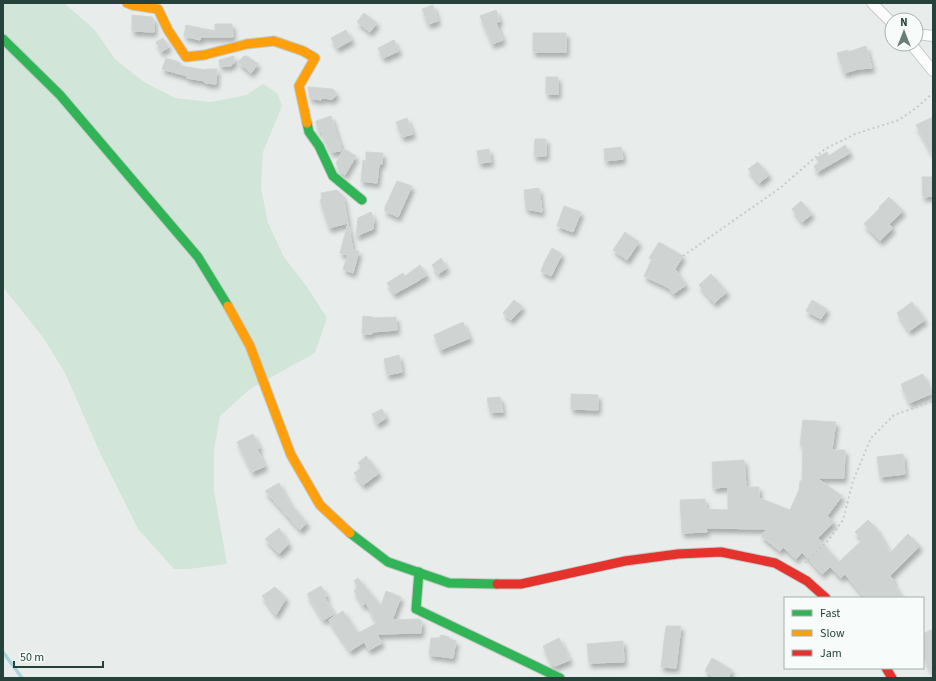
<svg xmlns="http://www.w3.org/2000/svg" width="936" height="681" font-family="'Source Sans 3',sans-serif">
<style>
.green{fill:#d1e6d8}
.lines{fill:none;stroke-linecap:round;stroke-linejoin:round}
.stream{stroke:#a9d4db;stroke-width:3.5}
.building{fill:#cfd4d2;stroke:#d1d6d4;filter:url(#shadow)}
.street-casing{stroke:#c5cac8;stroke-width:12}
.fast-casing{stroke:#c3cbc8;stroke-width:11}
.slow-casing{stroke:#c3cbc8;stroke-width:11}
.jam-casing{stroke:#c3cbc8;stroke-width:11}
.path{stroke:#c3ccca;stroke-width:2;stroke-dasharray:2 3;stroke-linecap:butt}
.street{stroke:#fcfcfc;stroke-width:10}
.fast{stroke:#30b455;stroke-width:9}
.slow{stroke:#ff9f0a;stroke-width:9}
.jam{stroke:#e5322d;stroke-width:9}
</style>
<defs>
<filter id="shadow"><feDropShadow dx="2.5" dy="4.5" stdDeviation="2" flood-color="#0004"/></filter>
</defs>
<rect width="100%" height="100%" fill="#e8edeb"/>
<!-- green -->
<path class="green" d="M3,3H62L65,4L94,29L115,59L144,82L175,98L211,102L246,95L263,84L277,93L282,106L263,152L261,188L268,223L284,257L307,287L327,318L315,353L250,389L220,416L214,451V491L227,564L189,569H174L138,529L100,453L66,375L45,340L3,287Z"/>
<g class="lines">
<!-- stream -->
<path class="stream" d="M3,652L22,678"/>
</g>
<!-- building -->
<g class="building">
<path d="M433,5L438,21L428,24L422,9Z"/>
<path d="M496,10L500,21L496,23L503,40L492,44L480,16Z"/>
<path d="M364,13L377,23L370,32L357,22Z"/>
<path d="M132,15L152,17L154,20V32L132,31Z"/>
<path d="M215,24H232L233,37H201L200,40L184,36L186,25L215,31Z"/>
<path d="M346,30L352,40L337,48L331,38Z"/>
<rect x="533" y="33" width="33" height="19"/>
<path d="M163,38L169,47L161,52L156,42Z"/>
<path d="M394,40L399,51L383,58L378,48Z"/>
<path d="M866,46L872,68L858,69L844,73L837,53L848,50V52Z"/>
<path d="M234,56V63L230,66H220L219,60Z"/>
<path d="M244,56H247L258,64L251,73L238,62Z"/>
<path d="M166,58L179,62L181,64V66L206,70V69H217L216,84L205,83V81L187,78V76L162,69Z"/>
<rect x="546" y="77" width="12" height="17"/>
<path d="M308,87L332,89L335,91L336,96L332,99L321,98V100L310,98Z"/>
<path d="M331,116L339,142H340L341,151L331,152L323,137L322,131L319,132L316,124V121Z"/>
<path d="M933,117V156L916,125Z"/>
<path d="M407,118L413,134L402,137L396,122Z"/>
<path d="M535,139H546V156H534Z"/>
<path d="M845,145L850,153L817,172L814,166L819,163L816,158L827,152L829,156Z"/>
<path d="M621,147L623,159L605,161L604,149Z"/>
<path d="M344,149L356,156L345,175L340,171L336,163Z"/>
<path d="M489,149L491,162L479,163L477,151Z"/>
<path d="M366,152L383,153L382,164H379L377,183L361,181L363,160L366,161Z"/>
<path d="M758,162L769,175L759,183L748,169Z"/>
<path d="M922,177H932L933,196L923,197Z"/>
<path d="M397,181L412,186L398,217L385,211V207Z"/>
<path d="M539,188L542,212L526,209L524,190Z"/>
<path d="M337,190L343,196L353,251H359L353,273L343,269L348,255L340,253L348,223L329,228L320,200L322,199L321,193Z"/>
<path d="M889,197L903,211L889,224L893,228L880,241L864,224L880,208L879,207Z"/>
<path d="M801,201L812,214L802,222L792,209Z"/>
<path d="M564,206L581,212L573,232L557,226Z"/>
<path d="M371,212L374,219L373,229L356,236L358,218Z"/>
<path d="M625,232L639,242L627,260L613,250Z"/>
<path d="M659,242L683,256L675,269L686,285L673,294L669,288L644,276L652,259L649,258Z"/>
<path d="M552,248L562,254L551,276L541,271L544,263Z"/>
<path d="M441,258L447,268L438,274L432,265Z"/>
<path d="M420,265L427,275L416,282L394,294L387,283L403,273L405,276Z"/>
<path d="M711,274L727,292L714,303L699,285Z"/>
<path d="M514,300L523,307L511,320L503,313Z"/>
<path d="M812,300L827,309L821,319L806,311Z"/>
<path d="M912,302L925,320L909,331L897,313Z"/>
<path d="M363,316L373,317L372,318L396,317L397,330L372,332V334H362Z"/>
<path d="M463,322L470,338L440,350L434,335Z"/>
<path d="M399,355L402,372L387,375L384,359Z"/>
<path d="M923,374L931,394L909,403L901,384Z"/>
<path d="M571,394L598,395V410L571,409Z"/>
<path d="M500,397L503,412H490L487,398Z"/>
<path d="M382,409L386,418L377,424L372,414Z"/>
<path d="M803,420L836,422L832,450H845L844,478H817L842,496L827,516L834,522L818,538L839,562L862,540L855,532L868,520L877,529L890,553L908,534L920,546L890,576L894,581L893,582L902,598H865L845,574L841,578L830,567L822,574L802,552L796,559L783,547L780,551L761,536L767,529L706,528L707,532L682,533L680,500L705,499L706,509L728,510V487L713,488L712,462L744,460L746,487H759V498L790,510L799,490L800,481H802L803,445H800Z"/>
<path d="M253,434L260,448L257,449L265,466L252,472L237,442Z"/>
<path d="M903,454L905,474L880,477L877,457Z"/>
<path d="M366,456L379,473L363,485L354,473L361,468L358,463Z"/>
<path d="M279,483L289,502L307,523L300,530L265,491Z"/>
<path d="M279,528L289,544L279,554L265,539Z"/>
<path d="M358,578L381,606L386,591L401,597L392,620L418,619L422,621L421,633L377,634L382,643L369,650L364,642L350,651L329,620L343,611L358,633L377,623L366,603L363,606L354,591L358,587L354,581Z"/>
<path d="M321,586L327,596L325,598L334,614L323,620L307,594Z"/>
<path d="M275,587L286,598L276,615L262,596Z"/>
<path d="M666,626H681L676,668L661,667Z"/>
<path d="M933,629V675L923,656V634Z"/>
<path d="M441,635L449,637L450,639L456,641L453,658L429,655L431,638H439Z"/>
<path d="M559,638L570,660L555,666L551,664L543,646Z"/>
<path d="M623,641L624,662L589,663L587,644Z"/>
<path d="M712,658L732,670L728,678H715L705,671Z"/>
</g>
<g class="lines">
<defs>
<g id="street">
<path d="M872,3L892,23"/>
<path d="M916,34L933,36"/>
<path d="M911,44L933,71"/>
</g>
<g id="fast">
<path d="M3,39L60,95L198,257L228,306"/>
<path d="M307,123L309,132L319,146L333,176L362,200"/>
<path d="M350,533L388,562L449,583L497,584"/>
<path d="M419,572L416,609L560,678"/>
</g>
<g id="slow">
<path d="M127,3L132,5L158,9L168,30L186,57L204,55L247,44L274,41L303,51L315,58L299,86L307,123"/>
<path d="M228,306L250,346L291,455L320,505L350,533"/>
</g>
<g id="jam">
<path d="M497,584H521L625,561L678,554L721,552L775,563L807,581L826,598"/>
<path d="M886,668L892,678"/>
</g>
</defs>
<!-- street casing -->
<use href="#street" class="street-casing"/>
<!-- fast casing -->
<use href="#fast" class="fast-casing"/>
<!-- slow casing -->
<use href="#slow" class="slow-casing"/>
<!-- jam casing -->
<use href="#jam" class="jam-casing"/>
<!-- path -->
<g class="path">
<path d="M683,256L780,188L825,149L855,134L899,120L916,108L933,93"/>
<path d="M805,563L827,542L843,520L853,481L871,438L894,415L933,401"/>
</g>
<!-- street -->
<use href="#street" class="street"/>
<!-- fast -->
<use href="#fast" class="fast"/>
<!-- slow -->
<use href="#slow" class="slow"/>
<!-- jam -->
<use href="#jam" class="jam"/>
</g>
<!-- border -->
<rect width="936" height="681" fill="none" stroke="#24423a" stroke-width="8"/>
<!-- legend -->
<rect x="784" y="597" width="140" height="72" fill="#f7fbf9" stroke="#a3b1ad"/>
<rect x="792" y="610" width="20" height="6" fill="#30b455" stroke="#a3b1ad"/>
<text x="820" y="617" font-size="12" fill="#24423a">Fast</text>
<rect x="792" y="630" width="20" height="6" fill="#ff9f0a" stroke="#a3b1ad"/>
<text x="820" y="637" font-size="12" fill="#24423a">Slow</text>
<rect x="792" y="650" width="20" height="6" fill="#e5322d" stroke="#a3b1ad"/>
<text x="820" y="657" font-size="12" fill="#24423a">Jam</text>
<!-- north arrow -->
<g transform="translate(904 32)"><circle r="19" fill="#f7fbf9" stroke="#a3b1ad"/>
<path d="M0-3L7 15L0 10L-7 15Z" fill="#697e78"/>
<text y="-6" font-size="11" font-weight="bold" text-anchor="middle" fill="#24423a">N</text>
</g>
<!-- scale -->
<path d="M14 661v6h89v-6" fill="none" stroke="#24423a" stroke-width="2"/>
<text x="20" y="661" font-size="12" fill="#24423a" stroke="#f7fbf9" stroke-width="3" paint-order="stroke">50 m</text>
</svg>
